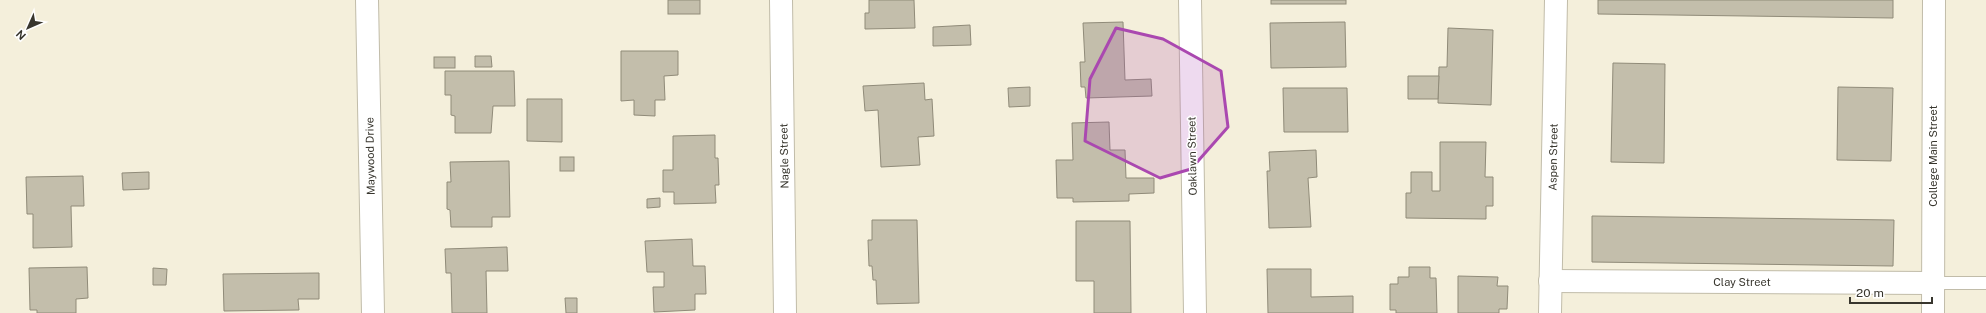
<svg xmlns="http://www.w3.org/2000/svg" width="1986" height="313" font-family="'Public Sans',sans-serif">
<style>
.building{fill:#c3beab;stroke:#908b79}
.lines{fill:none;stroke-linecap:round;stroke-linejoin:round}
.lane-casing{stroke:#c1bca9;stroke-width:14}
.street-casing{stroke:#c1bca9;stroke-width:24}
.lane{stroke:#fff;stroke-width:12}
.street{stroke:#fff;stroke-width:22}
.marked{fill:#aa48b0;fill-opacity:0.2;stroke:#aa48b0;stroke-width:3;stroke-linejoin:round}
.labels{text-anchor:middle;stroke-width:3;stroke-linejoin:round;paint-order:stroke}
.street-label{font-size:11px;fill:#38362e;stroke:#fff}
</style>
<rect width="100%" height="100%" fill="#f4efdb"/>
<!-- building -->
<g class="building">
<rect x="668" y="0" width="32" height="14"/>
<path d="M869,0H914L915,28L865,29V13H869Z"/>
<rect x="1271" y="0" width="75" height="4"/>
<path d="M1598,0H1893V18L1598,14Z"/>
<path d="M1123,22L1125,80L1151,79L1152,96L1086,98L1085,87H1081L1080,62H1085L1083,23Z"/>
<path d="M1345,22L1346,67L1271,68L1270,23Z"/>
<path d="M970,25L971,45L933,46V27Z"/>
<path d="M1448,28L1493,30L1491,105L1438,103L1439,67H1447Z"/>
<path d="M621,51H678V75L664,76L665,100H655V116L634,115V100L621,101Z"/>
<path d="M475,56H491L492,67H475Z"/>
<rect x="434" y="57" width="21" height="11"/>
<path d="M1613,63L1665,64L1664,163L1611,162Z"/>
<path d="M445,71H514L515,106H493L491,133H455V116L451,115V95H445Z"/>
<path d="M1408,76H1439L1438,99H1408Z"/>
<path d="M924,83L925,100L932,99L934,136L918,137L920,165L881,167L878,110L865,111L863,86Z"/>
<path d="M1030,87V106L1009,107L1008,88Z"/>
<path d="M1838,87L1893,88L1891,161L1837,160Z"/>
<path d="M1283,88H1347L1348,132H1284Z"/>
<path d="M527,99H562V142L527,141Z"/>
<path d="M1109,122L1110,150H1125L1126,178H1154V193L1129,194V201L1073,202V198H1057L1056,160H1073L1072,123Z"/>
<path d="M715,135V158H718L719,185H715L716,203L674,204V192H663V170H673V136Z"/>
<path d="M1440,142H1486L1485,177H1493V206H1486V219L1406,218V193H1411V172H1432V191H1440Z"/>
<path d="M1316,150L1317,177L1308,178L1311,227L1269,228L1267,171H1270L1269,152Z"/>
<rect x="560" y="157" width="14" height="14"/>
<path d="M509,161L510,217H492V227H451L450,210L447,209V182H451L450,162Z"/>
<path d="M149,172V189L123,190L122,173Z"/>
<path d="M83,176L84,206H71L72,247L33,248V214H27L26,177Z"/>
<path d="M660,198V207L647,208V199Z"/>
<path d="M1592,216L1894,220L1893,266L1592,262Z"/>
<path d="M872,220H917L919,303L877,304L876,280H873L872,266H869L868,240H872Z"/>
<path d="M1076,221H1130L1131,313H1094V281H1076Z"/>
<path d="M692,239L693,266H705L706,294H695V310L654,312L653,287H664V272H647L645,241Z"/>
<path d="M507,247L508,271H486L487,313H452L451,273H446L445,249Z"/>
<path d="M87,267L88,298L76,299V313H37V310H30L29,268Z"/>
<path d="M1409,267H1430V278H1436L1437,313H1396V310H1390V284H1398V277H1409Z"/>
<path d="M153,268L167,269L166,285H153Z"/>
<path d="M1267,269H1311V297L1353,296V313H1268Z"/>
<path d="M319,273V299H298L299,310L224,311L223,274Z"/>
<path d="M1458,276L1498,277L1497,286H1508L1507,309H1499V313H1458Z"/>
<path d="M565,298H577V313H566Z"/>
</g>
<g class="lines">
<defs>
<path id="lane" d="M1933,283H1986"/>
<g id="street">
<path d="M367,0L373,313"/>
<path d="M781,0L785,313"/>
<path d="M1190,0L1195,313"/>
<path d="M1550,281L1933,283"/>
<path d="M1550,313L1556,0"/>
<path d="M1933,313L1934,0"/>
</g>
</defs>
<!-- lane casing -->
<use href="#lane" class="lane-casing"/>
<!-- street casing -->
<use href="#street" class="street-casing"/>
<!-- lane -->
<use href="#lane" class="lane"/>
<!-- street -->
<use href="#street" class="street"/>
</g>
<!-- marked area -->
<path class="marked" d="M1116,28L1163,39L1221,71L1228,127L1191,169L1160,178L1085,141L1090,79Z"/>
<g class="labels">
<!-- street labels -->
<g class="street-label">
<text transform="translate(370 156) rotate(-91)" y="4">Maywood Drive</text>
<text transform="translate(784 156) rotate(-91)" y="4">Nagle Street</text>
<text transform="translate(1192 156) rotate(-91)" y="4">Oaklawn Street</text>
<text transform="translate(1933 156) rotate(-90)" y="4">College Main Street</text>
<text transform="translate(1553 157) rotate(-89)" y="4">Aspen Street</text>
<text x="1742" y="286">Clay Street</text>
</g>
</g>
<!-- north arrow -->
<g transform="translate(28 28) rotate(225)" stroke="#ffffff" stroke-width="3" paint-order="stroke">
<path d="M0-3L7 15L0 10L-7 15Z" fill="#38362e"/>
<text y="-6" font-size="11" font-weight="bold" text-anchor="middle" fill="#38362e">N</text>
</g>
<!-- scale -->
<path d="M1850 297v6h82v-6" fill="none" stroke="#38362e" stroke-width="2"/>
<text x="1856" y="297" font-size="12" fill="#38362e" stroke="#ffffff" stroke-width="3" paint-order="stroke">20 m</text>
</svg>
